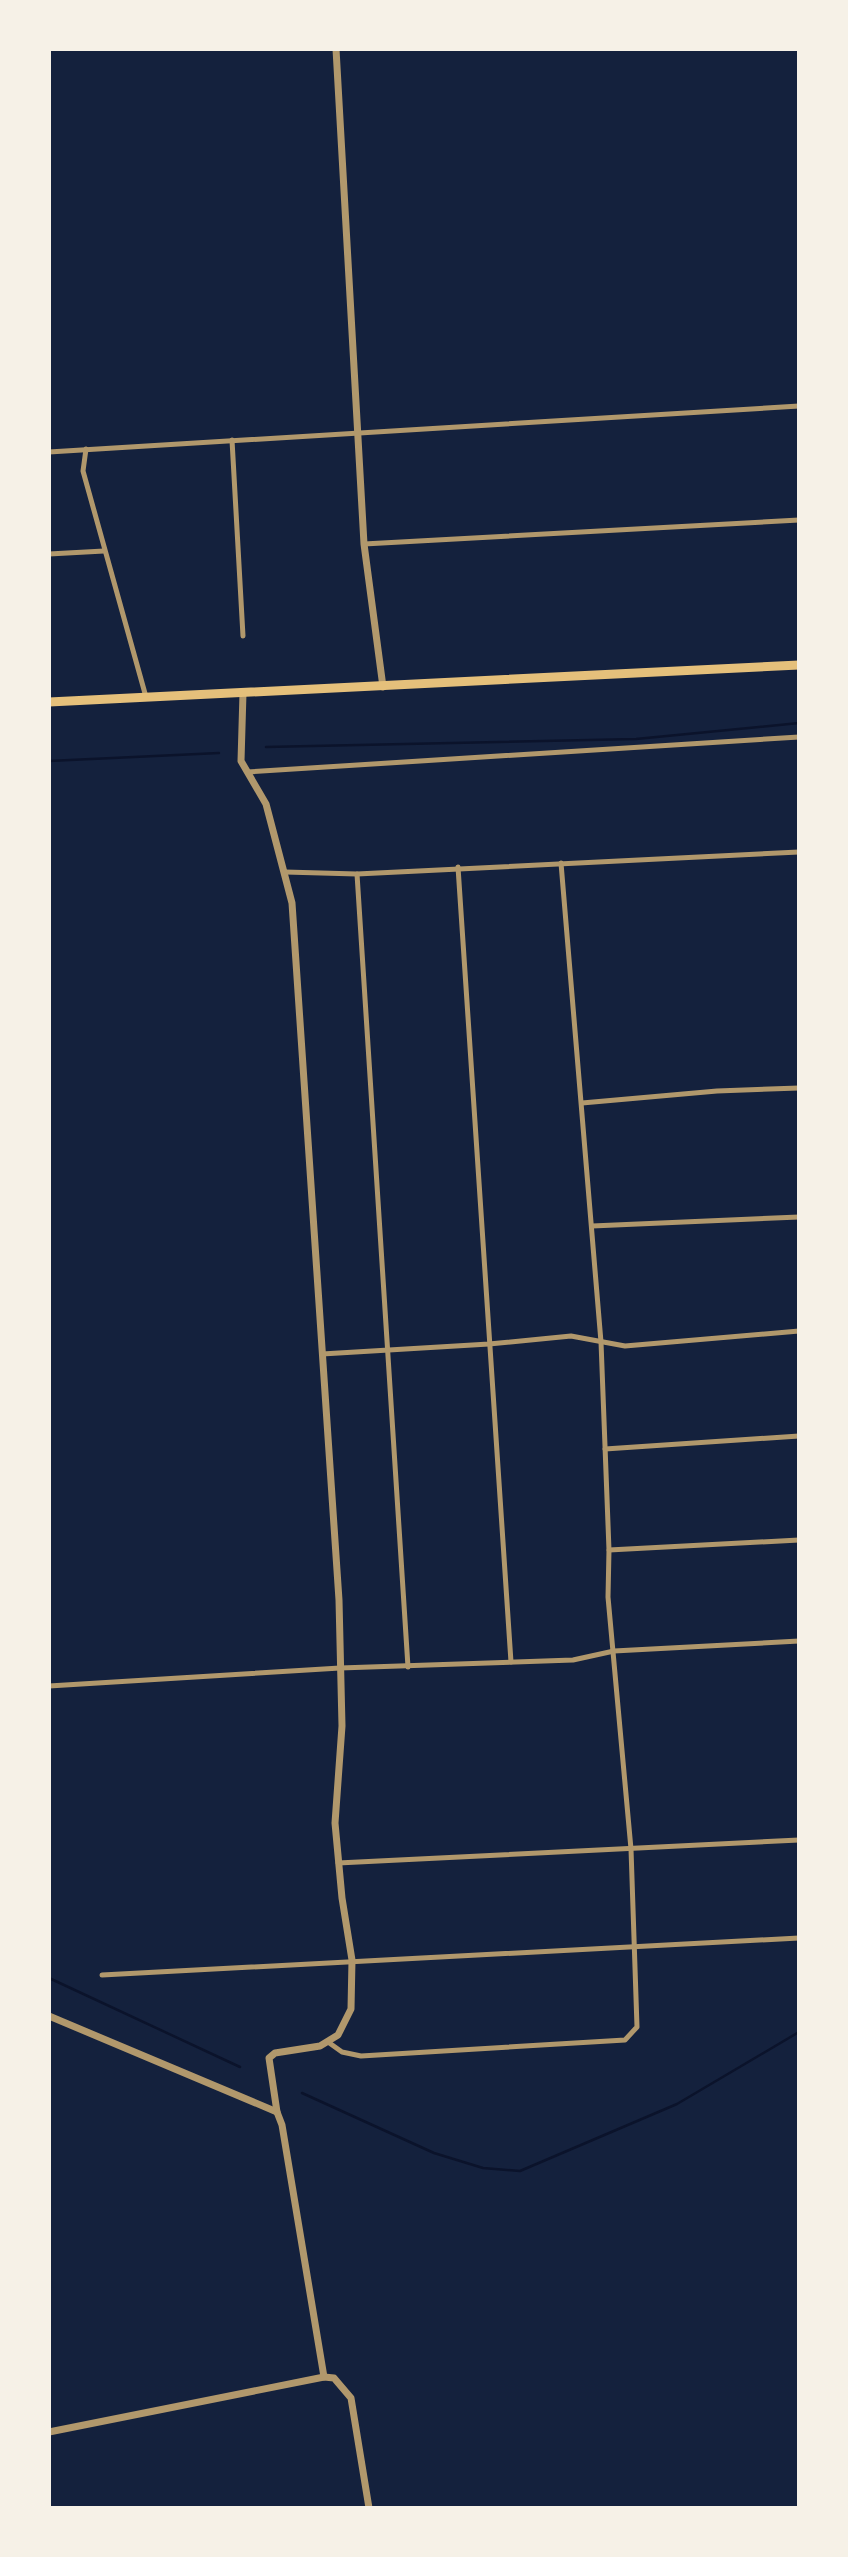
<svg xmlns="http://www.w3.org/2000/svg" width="848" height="2557" font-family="Barlow,sans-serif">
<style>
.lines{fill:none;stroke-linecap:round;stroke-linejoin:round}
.stream{stroke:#0b132b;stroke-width:2.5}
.minor{stroke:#b1986c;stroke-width:5}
.tertiary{stroke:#b1986c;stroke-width:7}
.primary{stroke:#e5c07b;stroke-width:9}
</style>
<rect width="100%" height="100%" fill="#14213d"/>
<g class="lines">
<!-- stream -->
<g class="stream">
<path d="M266,747L636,739L799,723"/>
<path d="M49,761L219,753"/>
<path d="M49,1978L240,2067"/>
<path d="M302,2093L434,2153L483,2168L520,2171L677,2104L799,2032"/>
</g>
<!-- minor -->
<g class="minor">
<path d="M232,440L243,636"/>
<path d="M86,449L83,471L146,697"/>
<path d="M49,452L799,406"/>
<path d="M364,544L799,520"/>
<path d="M49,554L104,551"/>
<path d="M247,772L799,737"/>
<path d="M458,867L511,1662"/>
<path d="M285,872L357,874L799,852"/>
<path d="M357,874L408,1667"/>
<path d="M582,1103L717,1091L799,1088"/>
<path d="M592,1226L799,1217"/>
<path d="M322,1354L489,1344L571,1336L625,1346L799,1331"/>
<path d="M605,1449L799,1436"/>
<path d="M609,1550L799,1540"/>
<path d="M49,1686L340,1668L573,1660L614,1651L799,1641"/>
<path d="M338,1863L799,1840"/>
<path d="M102,1975L799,1938"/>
<path d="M328,2042L342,2052L361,2056L625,2040L637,2027L631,1849L608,1597L609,1550L601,1342L561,863"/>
</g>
<!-- tertiary -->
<g class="tertiary">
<path d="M336,49L364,544L383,687"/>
<path d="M243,693L241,761L266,804L292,903L339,1600L342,1726L335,1823L342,1898L352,1960L351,2009L338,2035L320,2046L275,2053L269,2058L277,2112"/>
<path d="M49,2016L277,2112L282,2125L324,2377L49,2432"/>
<path d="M324,2377L334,2378L351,2398L369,2508"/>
</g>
<!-- primary -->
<path class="primary" d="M49,702L799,665"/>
</g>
<!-- border -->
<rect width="848" height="2557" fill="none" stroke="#f6f1e7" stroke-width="102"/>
</svg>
